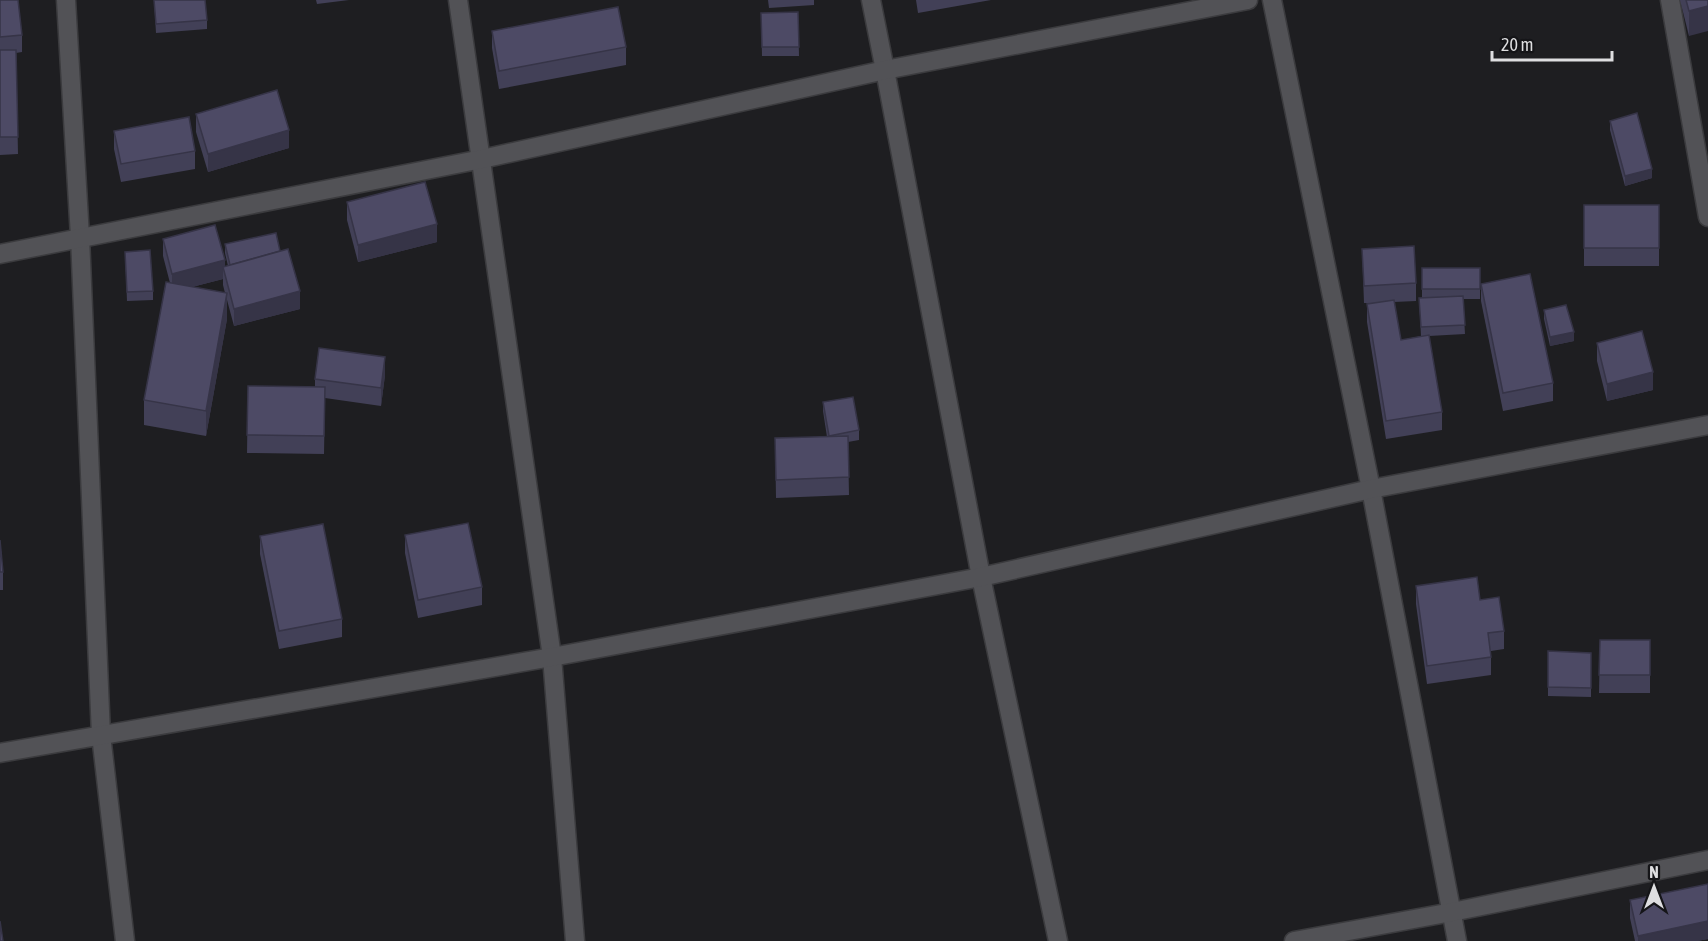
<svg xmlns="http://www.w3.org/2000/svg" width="1708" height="941" font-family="'Asap Condensed',sans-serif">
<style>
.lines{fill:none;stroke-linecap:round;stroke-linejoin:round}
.street-casing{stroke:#3b3b3e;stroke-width:21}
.street{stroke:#525256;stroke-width:18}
.wall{fill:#424057;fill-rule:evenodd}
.shaded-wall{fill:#363447}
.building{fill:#4d4a65;stroke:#363447;stroke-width:1.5}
</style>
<rect width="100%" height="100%" fill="#1e1e21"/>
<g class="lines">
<defs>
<g id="street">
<path d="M66,0L80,237L101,735L125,941"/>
<path d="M458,0L552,657L575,941"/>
<path d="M871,0L885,70L981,577L1058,941"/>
<path d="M1272,0L1371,489L1457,941"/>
<path d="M1670,0L1708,217"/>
<path d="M0,254L482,159L885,70L1248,0"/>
<path d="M0,753L552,657L981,577L1371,489L1708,425"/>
<path d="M1294,941L1452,912L1708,860"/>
</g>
</defs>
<!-- street casing -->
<use href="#street" class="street-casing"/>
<!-- street -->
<use href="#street" class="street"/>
</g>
<!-- wall -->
<g class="wall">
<path d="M0,0L22,35V52L16,53L18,154L0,155Z"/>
<path d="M154,0L207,20V29L156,33Z"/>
<path d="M316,0H349L317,4Z"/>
<path d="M768,0H814V5L769,8Z"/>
<path d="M916,0H991L918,13Z"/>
<path d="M1680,0H1708L1689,36Z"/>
<path d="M798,12L799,56H762L761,13Z"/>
<path d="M492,31L626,47V65L499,89L492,48Z"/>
<path d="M196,114L289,148L208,172L196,132Z"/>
<path d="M1610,121L1652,178L1625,186L1610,130Z"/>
<path d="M114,131L195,151V169L121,182L114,149Z"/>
<path d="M347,202L437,242L358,262L347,220Z"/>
<rect x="1584" y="205" width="75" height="61"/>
<path d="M163,239L225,267L228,266L225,253V244L280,251L300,309L234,326L227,300V319L206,436L144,425V400L170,283L163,256ZM223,279V285L225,293L192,287Z"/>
<path d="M1362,249L1416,283V301L1394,302L1401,340L1421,336L1419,298H1422V268H1480V299H1463L1465,334L1429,336L1442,412V430L1386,439L1367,322V304L1377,303H1364Z"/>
<path d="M125,252L153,291V300L127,301Z"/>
<path d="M1481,284L1553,383V401L1503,411L1481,301Z"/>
<path d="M1544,310L1574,341L1550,346L1544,319Z"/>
<path d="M1597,343L1653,390L1607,401L1597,361Z"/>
<path d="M385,375L381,406L325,398L324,454L247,453L248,386L315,387V379Z"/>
<path d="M823,402L859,430V440L848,442L849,495L776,498L775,438L827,437L823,411Z"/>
<path d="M405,535L482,587V605L418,618L405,553Z"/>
<path d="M260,536L342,619V637L279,649L260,554Z"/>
<path d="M0,540L3,572V590H0Z"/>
<path d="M1416,586L1480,600L1504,631V649L1491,651V675L1427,684L1416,604Z"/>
<path d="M1600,640H1650V693H1599Z"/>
<path d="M1548,651L1591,653V697L1548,696Z"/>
<path d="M1708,884V939L1697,941H1635L1630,918V900Z"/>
</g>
<!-- shaded-wall -->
<g class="shaded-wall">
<path d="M1708,6V31L1689,36V11Z"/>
<path d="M289,130V148L208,172V154Z"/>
<path d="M1652,169V178L1625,186V176Z"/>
<path d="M437,224V242L358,262V245Z"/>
<path d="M225,260V272L223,267V279L172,292V274Z"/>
<path d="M300,291V309L234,326V309Z"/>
<path d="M227,293V319L206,436V411Z"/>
<path d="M1574,332V341L1550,346V337Z"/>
<path d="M385,357V375L381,406V388Z"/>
<path d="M1653,372V390L1607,401V384Z"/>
<path d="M1708,921V939L1697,941H1638V936Z"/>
</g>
<!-- building -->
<g class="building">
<path d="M0,0H18L22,35L0,37Z"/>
<path d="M154,0H205L207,20L156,24Z"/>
<path d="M1686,0H1708V6L1689,11Z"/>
<path d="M618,7L626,47L499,71L492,31Z"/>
<path d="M798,12L799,47H762L761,13Z"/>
<path d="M0,50H16L18,137H0Z"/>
<path d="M277,90L289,130L208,154L196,114Z"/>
<path d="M1637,113L1652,169L1625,176L1610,121Z"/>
<path d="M189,117L195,151L121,164L114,131Z"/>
<path d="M425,182L437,224L358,245L347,202Z"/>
<rect x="1584" y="205" width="75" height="43"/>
<path d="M215,225L225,260L172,274L163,239Z"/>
<path d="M276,233L280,251L230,265L225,244Z"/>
<path d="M1414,246L1416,283L1364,286L1362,249Z"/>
<path d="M288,249L300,291L234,309L223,267Z"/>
<path d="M150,250L153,291L127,292L125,252Z"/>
<rect x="1422" y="268" width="58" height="21"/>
<path d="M1530,274L1553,383L1503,393L1481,284Z"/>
<path d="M166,282L227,293L206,411L144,400Z"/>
<path d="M1463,296L1465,325L1421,327L1419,298Z"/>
<path d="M1394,300L1401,340L1429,335L1442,412L1386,421L1367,304Z"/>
<path d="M1566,305L1574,332L1550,337L1544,310Z"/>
<path d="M1642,331L1653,372L1607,384L1597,343Z"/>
<path d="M319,348L385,357L381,388L315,379Z"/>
<path d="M248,386L325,387L324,436L247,435Z"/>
<path d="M853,397L859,430L829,436L823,402Z"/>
<path d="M848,436L849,477L776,480L775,438Z"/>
<path d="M468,523L482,587L418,600L405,535Z"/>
<path d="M323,524L342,619L279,631L260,536Z"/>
<path d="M0,540L3,572H0Z"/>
<path d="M1477,577L1480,600L1499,597L1504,631L1488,633L1491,657L1427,666L1416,586Z"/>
<path d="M1600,640H1650V675H1599Z"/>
<path d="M1548,651L1591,653V688L1548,687Z"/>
<path d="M1708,884V921L1638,936L1630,900Z"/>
<path d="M0,921L3,941H0Z"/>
</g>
<!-- north arrow -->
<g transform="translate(1654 887)" stroke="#151518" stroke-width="4.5" paint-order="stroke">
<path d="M0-4.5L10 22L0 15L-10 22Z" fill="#dedee0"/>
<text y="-9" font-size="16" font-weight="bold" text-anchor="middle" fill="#dedee0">N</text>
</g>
<!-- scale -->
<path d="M1492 51v9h120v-9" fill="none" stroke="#dedee0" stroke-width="3"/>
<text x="1501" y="51" font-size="18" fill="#dedee0" stroke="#151518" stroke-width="4.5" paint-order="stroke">20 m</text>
</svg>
